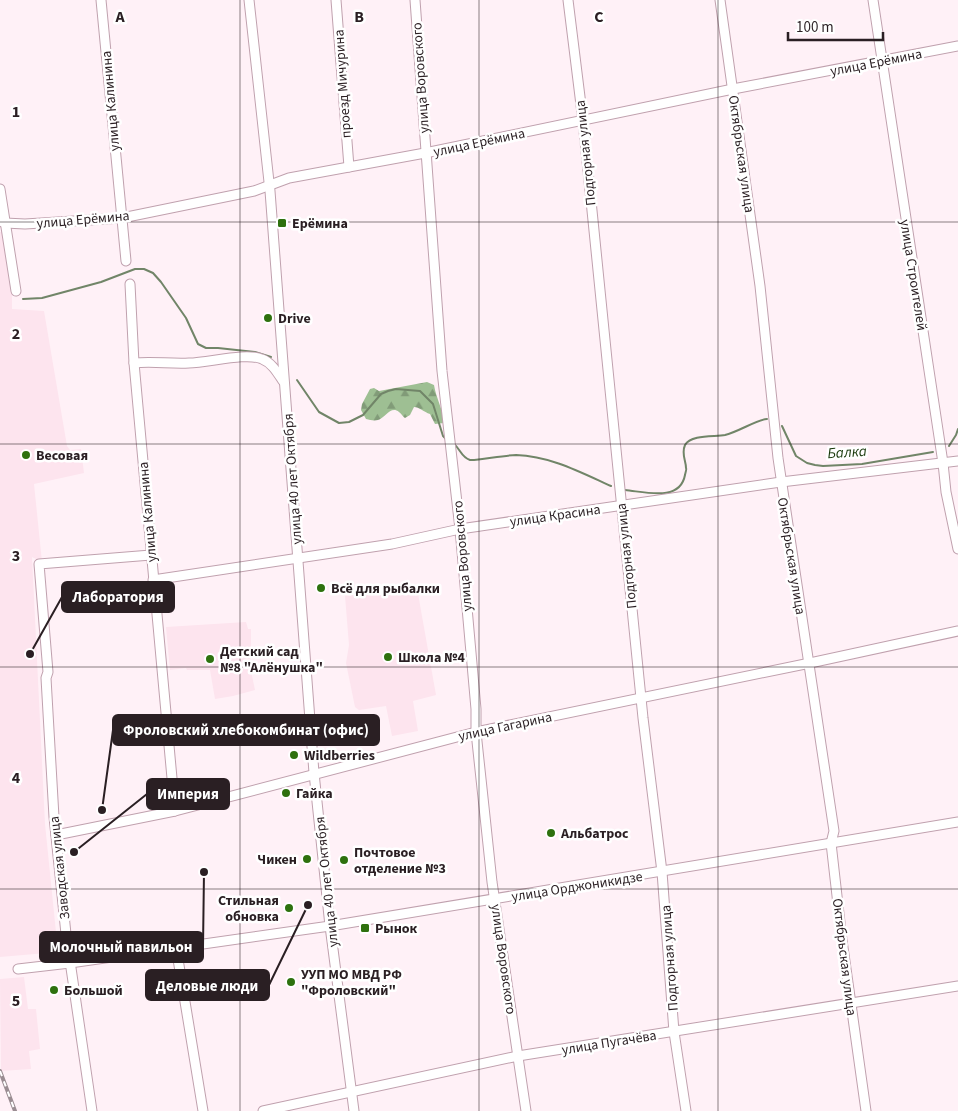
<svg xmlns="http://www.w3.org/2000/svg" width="958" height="1111" font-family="'Source Sans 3',sans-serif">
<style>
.built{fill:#fde4ee}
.forest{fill:url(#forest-firs)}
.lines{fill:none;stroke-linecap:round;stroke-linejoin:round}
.stream{stroke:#718568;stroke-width:2}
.minor-casing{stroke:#c0a1ae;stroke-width:11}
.minor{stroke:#fff;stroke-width:9}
.rail-casing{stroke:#9a8d92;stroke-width:4}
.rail{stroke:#fff;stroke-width:2;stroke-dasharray:5.5;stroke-linecap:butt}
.grid{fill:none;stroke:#2a1f23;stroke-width:1;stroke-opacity:0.55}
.poi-dot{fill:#2e710e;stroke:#fff;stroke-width:2}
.labels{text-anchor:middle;stroke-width:5;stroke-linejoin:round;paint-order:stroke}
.street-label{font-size:14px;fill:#2a1f23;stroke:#fff}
.poi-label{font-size:14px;font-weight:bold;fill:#2a1f23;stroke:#fff;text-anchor:start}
.water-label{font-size:15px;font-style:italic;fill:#163709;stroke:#fff}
.grid-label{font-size:16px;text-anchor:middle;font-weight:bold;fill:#2a1f23;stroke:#fff;stroke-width:5;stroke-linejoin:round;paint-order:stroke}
.leader{fill:none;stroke:#2a1f23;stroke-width:2}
.callout-dot{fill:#2a1f23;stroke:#fff;stroke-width:2}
.callout{fill:#2a1f23;stroke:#2a1f23;stroke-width:2}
.callout-label{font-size:15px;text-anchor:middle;font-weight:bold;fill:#fff}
</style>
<defs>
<pattern id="forest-firs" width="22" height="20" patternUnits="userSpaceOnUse" patternTransform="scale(1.25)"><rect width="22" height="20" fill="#9ebf93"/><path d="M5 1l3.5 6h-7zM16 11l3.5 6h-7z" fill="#819b78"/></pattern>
</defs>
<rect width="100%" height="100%" fill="#fff1f7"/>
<!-- built -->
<g class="built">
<path d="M0,232H2L12,292V309L44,311L67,446L70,450L81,449L84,473L34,484L42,562L32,557L45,824L58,952L0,957Z"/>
<path d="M417,588L436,695L413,701L418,731L392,736L386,706L359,710L355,707L346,663L349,645L345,596Z"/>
<path d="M246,622L248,629H251V671L255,690L233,696L215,699L210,670H187L186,668L170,670L166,627Z"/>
<path d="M24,977L28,1009H36L40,1049L29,1051L31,1069L1,1071L0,979Z"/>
</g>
<!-- forest -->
<path class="forest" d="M427,382L434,385C436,398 443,409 444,423L435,424L430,414C424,412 419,407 414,407L410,415L405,418C403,417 402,414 399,412C391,405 385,418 378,420C374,421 370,420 366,419L361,410L362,404L370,389L374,388L379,391Z"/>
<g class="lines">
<!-- stream -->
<g class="stream">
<path d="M23,299L42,298L101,282L135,269H144L153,273L161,282L186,318L198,344L206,348H218L255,352L271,357"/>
<path d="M297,380L319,412L339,423L349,422L363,415L381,394L388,391L396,389L420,391L433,404L443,436L446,439"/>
<path d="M782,426L796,456L807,463L815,465L823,466L862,464L933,452"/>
<path d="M454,444C461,450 461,457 470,460C475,461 505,455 516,455C550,456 580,472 611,486"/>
<path d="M949,446L956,435L958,429"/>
<path d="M625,490C646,492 680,502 685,475C685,474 687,469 686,468C686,460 681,454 685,445C691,434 715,437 725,435C738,432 758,419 767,419"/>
</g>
<defs>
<g id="minor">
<path d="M101,0L126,261"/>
<path d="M249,0L270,191L314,773L330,926L354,1111"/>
<path d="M336,0L349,167"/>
<path d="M415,0L442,371L460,529L476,709V732L492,882L526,1111"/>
<path d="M568,0L583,121L643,718L662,872L674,1032L686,1111"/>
<path d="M720,0L760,286L778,458L834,831L831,843L842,940L866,1111"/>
<path d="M873,0L943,463L946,492L958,549"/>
<path d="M0,189L16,291"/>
<path d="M0,221L5,223L25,224L122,218L254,191L289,178L425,153L733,89L958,46"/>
<path d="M130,284L134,363L175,811"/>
<path d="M134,363C152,361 170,364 189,363C208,363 246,352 262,359C272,363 277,372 283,381"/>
<path d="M153,580L392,544L460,529L781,482L958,461"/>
<path d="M56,835L175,811L476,732L810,663L958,631"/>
<path d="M176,947L203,1111"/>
<path d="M18,969L70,963L330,926L958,822"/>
<path d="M92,1111L66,934L54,817L46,678L48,672L39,564L151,555"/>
<path d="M263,1111L518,1056L958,986"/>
</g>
</defs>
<!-- minor casing -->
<use href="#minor" class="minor-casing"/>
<!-- minor -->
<use href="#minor" class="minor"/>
<defs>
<path id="rail" d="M0,1071L15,1111"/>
</defs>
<!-- rail casing -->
<use href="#rail" class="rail-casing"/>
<!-- rail -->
<use href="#rail" class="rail"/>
</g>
<!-- grid -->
<path class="grid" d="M240,0V1111M479,0V1111M718,0V1111M0,222H958M0,444H958M0,667H958M0,889H958"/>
<!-- markers -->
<g class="poi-dot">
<rect x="277" y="218" width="10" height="10" rx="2.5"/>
<circle cx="268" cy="318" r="5"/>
<circle cx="26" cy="455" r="5"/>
<circle cx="321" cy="588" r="5"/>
<circle cx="388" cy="657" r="5"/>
<circle cx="210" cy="659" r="5"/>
<circle cx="294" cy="755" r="5"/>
<circle cx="286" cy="793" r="5"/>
<circle cx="551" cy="833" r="5"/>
<circle cx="307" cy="859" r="5"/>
<circle cx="344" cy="860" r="5"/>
<circle cx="289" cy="908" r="5"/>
<rect x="360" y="923" width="10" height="10" rx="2.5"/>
<circle cx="291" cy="982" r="5"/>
<circle cx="54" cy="990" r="5"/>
</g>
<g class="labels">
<!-- street labels -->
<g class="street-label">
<text transform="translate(876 62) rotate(-11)" y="5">улица Ерёмина</text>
<text transform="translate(420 78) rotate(-94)" y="5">улица Воровского</text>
<text transform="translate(342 84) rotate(-94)" y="5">проезд Мичурина</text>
<text transform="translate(110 101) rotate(-95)" y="5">улица Калинина</text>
<text transform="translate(479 142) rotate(-12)" y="5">улица Ерёмина</text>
<text transform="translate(585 153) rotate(-96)" y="5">Подгорная улица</text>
<text transform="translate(742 154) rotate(82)" y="5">Октябрьская улица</text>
<text transform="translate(83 219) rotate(-5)" y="5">улица Ерёмина</text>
<text transform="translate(914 275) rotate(81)" y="5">улица Строителей</text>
<text transform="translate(292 479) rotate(-94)" y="5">улица 40 лет Октября</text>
<text transform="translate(147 512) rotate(-95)" y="5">улица Калинина</text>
<text transform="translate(555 515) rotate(-8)" y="5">улица Красина</text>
<text transform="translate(462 556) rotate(-95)" y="5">улица Воровского</text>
<text transform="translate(626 556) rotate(-96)" y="5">Подгорная улица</text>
<text transform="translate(792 556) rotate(81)" y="5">Октябрьская улица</text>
<text transform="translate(505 726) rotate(-12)" y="5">улица Гагарина</text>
<text transform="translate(59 868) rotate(-96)" y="5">Заводская улица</text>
<text transform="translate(326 882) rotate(-96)" y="5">улица 40 лет Октября</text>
<text transform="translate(577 886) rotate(-9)" y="5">улица Орджоникидзе</text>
<text transform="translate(845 957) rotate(83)" y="5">Октябрьская улица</text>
<text transform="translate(669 958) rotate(-94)" y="5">Подгорная улица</text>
<text transform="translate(504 959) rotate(82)" y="5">улица Воровского</text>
<text transform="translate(609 1042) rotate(-9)" y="5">улица Пугачёва</text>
</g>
<!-- poi labels -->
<g class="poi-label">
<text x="292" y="228">Ерёмина</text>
<text x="278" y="323">Drive</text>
<text x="36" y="460">Весовая</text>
<text x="331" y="593">Всё для рыбалки</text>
<text x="220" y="656">Детский сад<tspan x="220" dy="16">№8 "Алёнушка"</tspan></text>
<text x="398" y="662">Школа №4</text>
<text x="304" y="760">Wildberries</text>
<text x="296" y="798">Гайка</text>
<text x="561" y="838">Альбатрос</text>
<text x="354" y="857">Почтовое<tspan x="354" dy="16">отделение №3</tspan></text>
<text x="297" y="864" text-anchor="end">Чикен</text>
<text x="279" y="905" text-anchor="end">Стильная<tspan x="279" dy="16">обновка</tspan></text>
<text x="375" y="933">Рынок</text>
<text x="301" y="979">УУП МО МВД РФ<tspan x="301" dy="16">"Фроловский"</tspan></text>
<text x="64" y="995">Большой</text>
</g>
<!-- water labels -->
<g class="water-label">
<text transform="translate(847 452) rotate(-4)" y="5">Балка</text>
</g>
</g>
<g class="grid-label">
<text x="120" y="22">A</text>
<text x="359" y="22">B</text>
<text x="599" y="22">C</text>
<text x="16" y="117">1</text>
<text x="16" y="339">2</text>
<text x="16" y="561">3</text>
<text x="16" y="783">4</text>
<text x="16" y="1006">5</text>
</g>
<!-- callouts -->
<path class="leader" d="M30 654L62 597M102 810L113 730M74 852L147 794M204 872L203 947M308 905L269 985"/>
<g class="callout-dot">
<circle cx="30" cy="654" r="5"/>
<circle cx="102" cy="810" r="5"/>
<circle cx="74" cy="852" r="5"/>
<circle cx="204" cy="872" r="5"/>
<circle cx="308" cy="905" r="5"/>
</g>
<g class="callout">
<rect x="62" y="582" width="112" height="30" rx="5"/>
<rect x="113" y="715" width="266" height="30" rx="5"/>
<rect x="147" y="779" width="82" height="30" rx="5"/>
<rect x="40" y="932" width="163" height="30" rx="5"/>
<rect x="146" y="970" width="123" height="30" rx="5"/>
</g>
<g class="callout-label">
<text x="118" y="602">Лаборатория</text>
<text x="246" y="735">Фроловский хлебокомбинат (офис)</text>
<text x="188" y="799">Империя</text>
<text x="121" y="952">Молочный павильон</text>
<text x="207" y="991">Деловые люди</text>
</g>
<!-- scale -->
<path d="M788 32v8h95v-8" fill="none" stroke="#2a1f23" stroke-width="2.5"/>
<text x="796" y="32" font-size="15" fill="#2a1f23" stroke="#ffffff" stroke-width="4" paint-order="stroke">100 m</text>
</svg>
